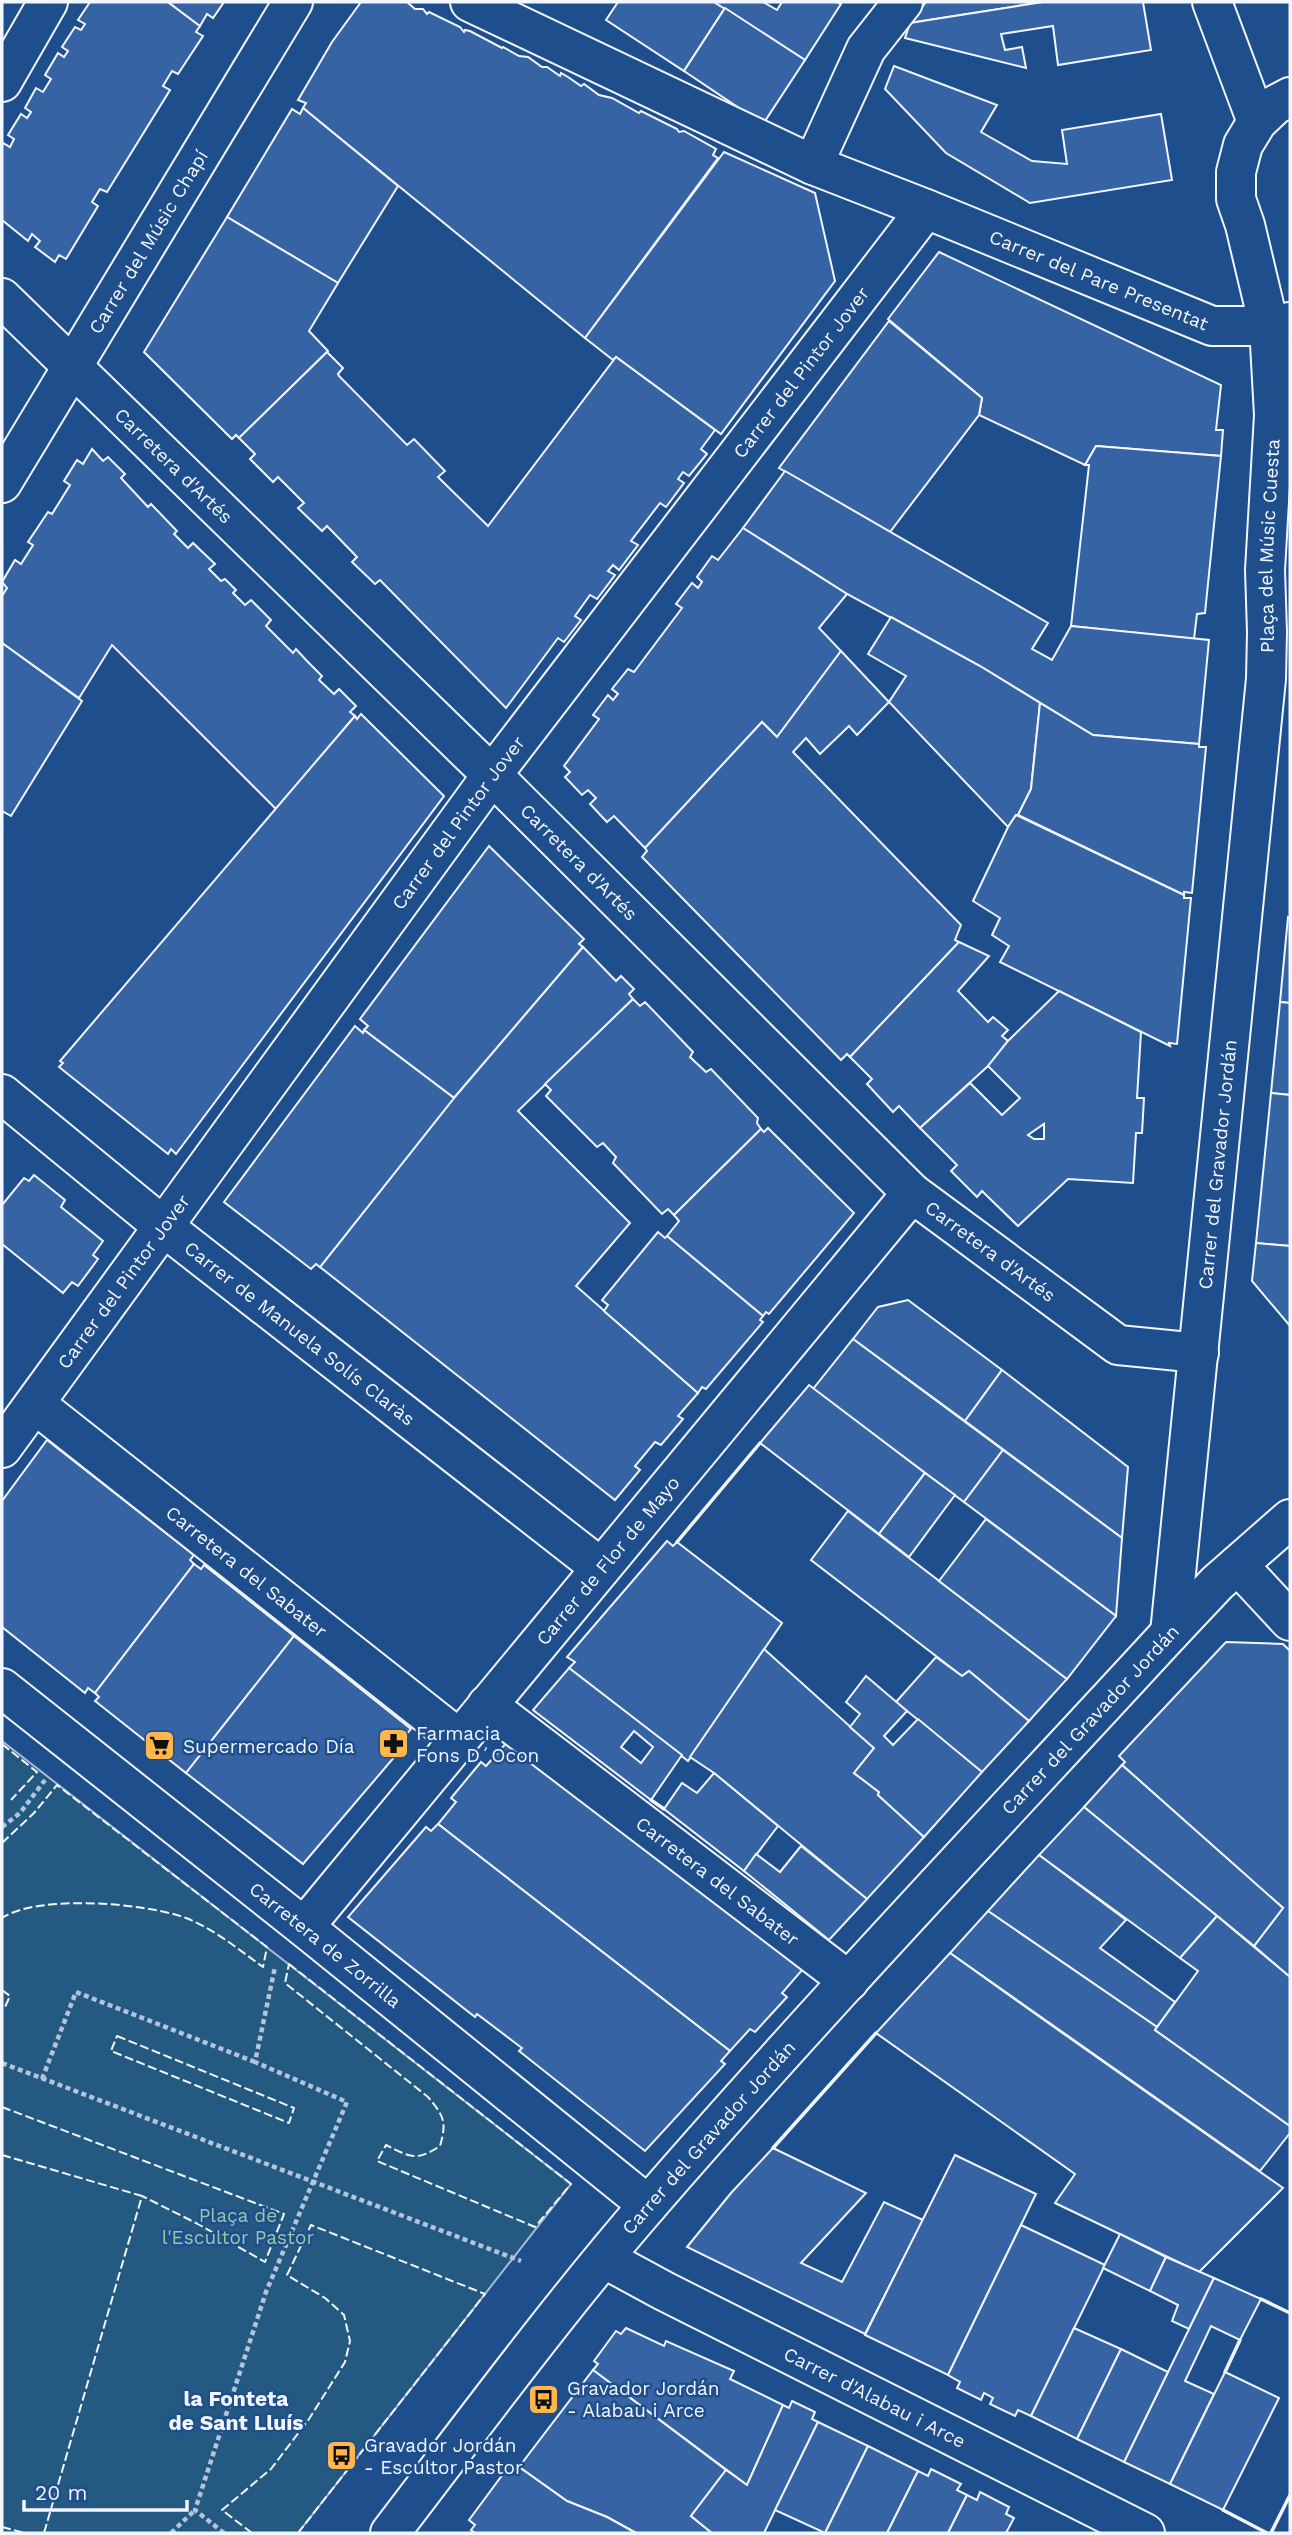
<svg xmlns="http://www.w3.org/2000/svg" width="1292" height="2535" font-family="'Work Sans',sans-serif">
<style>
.green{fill:#245a82;stroke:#a8bbd7;stroke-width:2}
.building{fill:#3563a3;stroke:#f2f6ff;stroke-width:2;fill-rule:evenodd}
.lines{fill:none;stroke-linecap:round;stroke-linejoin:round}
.minor-casing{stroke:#f2f6ff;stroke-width:42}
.path{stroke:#b3c4dc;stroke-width:4.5;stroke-dasharray:5 3.5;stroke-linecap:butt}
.minor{stroke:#1f4e8c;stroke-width:38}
.fence{stroke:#f2f6ff;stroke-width:2;stroke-dasharray:9 3.5;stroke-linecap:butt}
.wall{stroke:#f2f6ff;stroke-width:3.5}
.labels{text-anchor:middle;stroke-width:5;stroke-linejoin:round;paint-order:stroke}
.street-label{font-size:19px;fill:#f2f6ff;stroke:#1f4e8c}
.poi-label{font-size:19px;fill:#f2f6ff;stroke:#1f4e8c;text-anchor:start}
.park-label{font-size:19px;fill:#97c8a6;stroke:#1f4e8c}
.neighbourhood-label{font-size:21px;font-weight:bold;fill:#f2f6ff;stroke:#1f4e8c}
</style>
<rect width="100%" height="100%" fill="#1f4e8c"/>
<!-- green -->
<path class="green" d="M2,1741L571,2184L298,2533H2Z"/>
<!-- building -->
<g class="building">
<path d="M90,2H168L200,26L196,32L203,36L178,74L172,71L163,86L170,90L107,192L100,189L92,202L98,206L66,259L59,255L55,262L35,247L40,241L32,234L28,241L2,220V145L3,143L10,147L14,139L8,135L21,114L27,118L31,112L25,108L36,88L43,92L51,79L45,75L58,53L64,57L68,51L62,47L75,27L81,30L85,24L78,20Z"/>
<path d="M168,2H224L213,18L207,14L200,26Z"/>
<path d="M361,2H407L415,9H423L427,14L429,12L460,27L464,32L465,30L470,31L502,48L503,47L519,56L528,57L542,67H547L560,76L561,73L568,77L581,86L584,84L599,95L612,98L639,113L641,111L677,129L679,132L684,131L716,149L713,155L718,158L585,338L303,108L306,103L298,100L332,42Z"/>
<path d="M618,2H714L725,8L684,71L606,20Z"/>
<path d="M714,2H763L777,10L782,2H837L841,4L805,60Z"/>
<path d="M926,2H1043L910,23Z"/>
<path d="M1043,2H1143L1151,50L1058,65L1053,26L1001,34L1005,50L1022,47L1026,68L905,38L910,23Z"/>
<path d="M725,8L805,60L763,124L684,71Z"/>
<path d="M894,66L997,105L981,132L1032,161L1067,164L1062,130L1161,114L1172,180L1030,203L946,153L885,89Z"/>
<path d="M303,108L398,186L338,283L227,217L292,109L300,114Z"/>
<path d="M724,152L815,193L835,281L721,434L616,357L613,360L585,338Z"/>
<path d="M227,217L338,283L309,331L328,351L239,438L236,435L232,439L144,352Z"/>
<path d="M939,252L1221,385L1216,430H1223L1221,456L1096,446L1085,465L979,415L982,398L888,319Z"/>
<path d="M889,321L982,398L979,415L890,532L779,468Z"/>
<path d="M327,352L343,368L338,374L339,376L407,445L414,439L445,471L438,477L488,526L616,357L715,430L701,449L707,454L689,476L683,472L678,479L684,483L666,507L660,503L631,541L638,545L619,570L613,565L608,571L615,575L597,599L590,595L575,616L581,620L564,642L558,638L506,708L380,580L375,584L352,562L357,557L327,526L322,531L298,508L304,503L278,477L273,482L250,459L255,454L239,438Z"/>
<path d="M1096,446L1221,456L1205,613L1197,614L1194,639L1071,626L1089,465H1085Z"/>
<path d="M92,449L103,461L108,457L125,474L121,478L148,507L151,504L177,531L174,534L188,548L193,543L215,564L209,569L221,581L225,579L236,590L233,593L245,605L251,600L271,620L266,626L293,653L296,649L307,661L322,676L319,680L334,694L339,689L356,706L350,712L355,716L276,809L112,645L79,698L2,643V596L7,588L2,582L15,560L21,564L33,545L28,542L48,512L52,514L70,485L64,481L77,460L83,464Z"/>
<path d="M785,471L1048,623L1032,649L1052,660L1071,626L1209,640L1199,744L1093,735L980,666L847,594L743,528Z"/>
<path d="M743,528L847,594L819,628L841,651L777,737L762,722L645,848L614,816L607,822L590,804L596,798L588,790L582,795L565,777L570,772L564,766L599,719L593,715L608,695L613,700L618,694L612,689L628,669L634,672L682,608L676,604L692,583L698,588L702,582L697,577L712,556L718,560Z"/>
<path d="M891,617L980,666L1040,703L1031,789L1018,815H1016L1008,827L889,702L906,676L868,654Z"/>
<path d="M2,643L82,701L11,816L2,811Z"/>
<path d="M841,651L889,702L857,735L849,726L820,754L806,738L793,752L961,925L955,940L959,942L850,1057L847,1054L841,1060L642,857L647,851L645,848L762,722L777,737Z"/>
<path d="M1040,703L1093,735L1199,744V747H1206L1192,893L1184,892V895L1018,815L1031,789Z"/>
<path d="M361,714L444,796L176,1154L171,1149L168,1154L59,1067L63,1063L60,1061L355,716L357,719Z"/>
<path d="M1016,815L1184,895V898H1191L1177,1044L1169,1043L1170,1046L1000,962L1009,946L992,935L1000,918L973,901L1008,827Z"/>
<path d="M489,846L584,939L579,944L583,947L454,1098L364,1030L368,1026L360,1019Z"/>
<path d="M1288,917L1290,918V1003L1280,1002Z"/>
<path d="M959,942L989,956L958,991L988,1022L993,1017L1008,1030L1002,1036L1008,1041L988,1066L920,1128L899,1106L893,1112L867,1084L872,1079L850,1057Z"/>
<path d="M583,947L616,981L621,976L634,989L629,994L633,999L518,1111L630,1223L576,1286L698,1393L678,1416L683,1419L661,1445L655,1442L635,1466L640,1470L615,1500L320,1267L454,1098Z"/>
<path d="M1059,991L1141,1032L1137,1098H1144L1142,1133H1136L1133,1183L1068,1179L1018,1226L982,1191L977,1197L951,1171L957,1165L920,1128L970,1083L1002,1115L1020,1098L988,1066L1008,1041ZM1044,1124V1139H1034L1028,1135Z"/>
<path d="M633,999L640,1006L645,1002L693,1052L690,1057L706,1072L711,1069L758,1118L757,1123L761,1129L674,1215L668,1209L662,1214L613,1163L616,1157L603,1143L597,1147L546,1096L551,1090L545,1084Z"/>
<path d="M1280,1002L1290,1003V1095L1271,1093Z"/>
<path d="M355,1026L363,1033L364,1030L454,1098L320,1267L316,1264L311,1269L224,1202Z"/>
<path d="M1271,1093L1290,1095V1246L1256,1243Z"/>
<path d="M768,1128L854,1213L769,1314L766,1312L763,1316L667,1236L679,1221L674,1215L761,1129L764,1132Z"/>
<path d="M34,1175L65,1200L61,1207L103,1241L93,1255L98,1259L78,1286L72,1282L63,1293L2,1244V1205L24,1178L29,1181Z"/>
<path d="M658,1232L665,1238L667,1236L763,1316L760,1320L763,1322L706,1389L702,1387L698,1393L604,1311L608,1305L602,1300Z"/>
<path d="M1256,1243L1290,1246V1326L1252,1281Z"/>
<path d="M908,1300L1002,1370L965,1421L853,1339L878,1307Z"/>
<path d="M853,1339L1003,1450L964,1502L813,1389Z"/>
<path d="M1002,1370L1128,1467L1122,1538L965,1421Z"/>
<path d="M809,1385L925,1473L879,1534L760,1443Z"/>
<path d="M47,1440L194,1555L190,1560L194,1564L95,1693L88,1688L85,1693L2,1627V1501Z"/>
<path d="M1003,1450L1122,1538L1116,1616L964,1502Z"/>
<path d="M925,1473L955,1495L909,1557L879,1534Z"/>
<path d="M848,1511L1067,1679L1029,1721L969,1671L962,1676L811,1560Z"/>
<path d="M986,1519L1116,1616L1067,1679L939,1581Z"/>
<path d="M667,1541L673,1546L677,1542L782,1623L688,1761L569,1668L575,1662L567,1657Z"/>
<path d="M194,1564L201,1569L204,1565L294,1636L186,1773L95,1701L99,1697L95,1693Z"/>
<path d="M294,1636L411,1729L398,1744L402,1748L303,1864L186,1773Z"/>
<path d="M1226,1642L1283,1644L1290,1651V1977L1254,1946L1283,1908L1122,1765L1125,1762L1119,1756Z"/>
<path d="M764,1649L874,1748L854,1773L879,1792L878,1795L924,1837L867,1899L714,1773L690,1757Z"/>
<path d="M936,1657L962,1676L969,1671L1029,1721L982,1772L896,1702Z"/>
<path d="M569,1668L682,1755L651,1800L533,1710ZM634,1731L653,1747L641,1763L621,1747Z"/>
<path d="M866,1676L907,1711L884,1736L893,1745L918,1719L982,1772L924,1837L878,1795L879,1792L854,1773L874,1748L850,1727L860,1714L846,1702Z"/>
<path d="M507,1742L803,1969L782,1993L787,1997L755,2032L750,2029L730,2051L438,1824L456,1802L451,1798L481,1762L486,1766Z"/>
<path d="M1122,1765L1283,1908L1254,1946L1084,1807Z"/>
<path d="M714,1773L778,1826L744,1871L664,1809L682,1783L697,1793Z"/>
<path d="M1084,1807L1217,1916L1180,1958L1039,1855Z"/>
<path d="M438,1824L730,2051L721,2061L725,2064L645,2151L519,2051L522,2048L477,2014L475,2017L348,1917L426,1827L431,1831Z"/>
<path d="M801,1846L867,1899L829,1940L744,1871L756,1854L780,1872Z"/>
<path d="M1039,1855L1126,1920L1100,1948L1175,2002L1157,2027L988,1911Z"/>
<path d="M988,1911L1157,2027L1155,2030L1290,2126V2133L1260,2171L950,1953Z"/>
<path d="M1217,1916L1290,1977V2126L1155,2030L1198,1971L1180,1958Z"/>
<path d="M950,1953L1044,2020L1283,2188L1199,2272L1055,2203L1075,2174L876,2033Z"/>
<path d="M773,2148L866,2193L801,2263L842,2282L884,2202L923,2220L865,2334L687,2247L731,2193Z"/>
<path d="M955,2155L1036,2194L948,2375L865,2335Z"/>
<path d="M1021,2225L1105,2265L1031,2416L1018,2410L1015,2416L990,2404L993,2398L984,2393L981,2400L957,2388L960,2382L948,2375Z"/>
<path d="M1120,2234L1166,2257L1150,2291L1103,2268Z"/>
<path d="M1166,2257L1214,2278L1189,2329L1172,2321L1178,2305L1150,2291Z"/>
<path d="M1214,2278L1261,2299L1240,2340L1211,2326L1185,2381L1214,2394L1170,2484L1124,2462Z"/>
<path d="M626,2328L664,2346L666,2341L734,2371L730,2379L783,2405L747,2485L593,2370L598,2364L594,2361L616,2331L621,2334Z"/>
<path d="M1074,2328L1121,2349L1077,2439L1031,2416Z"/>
<path d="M1121,2349L1168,2372L1124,2462L1077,2439Z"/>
<path d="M593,2370L726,2470L691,2516L712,2533H636L607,2517L567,2501L519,2467Z"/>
<path d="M1225,2372L1279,2398L1223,2510L1170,2484Z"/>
<path d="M792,2401L815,2412L812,2419L818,2422L764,2533H712L691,2516L726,2470L747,2485L783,2405L789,2408Z"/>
<path d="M818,2422L868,2446L825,2533L775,2510Z"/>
<path d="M868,2446L918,2471L887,2533H825Z"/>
<path d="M509,2466L516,2471L519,2467L567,2501L607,2517L636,2533H475L471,2530L475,2525L469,2520Z"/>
<path d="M931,2469L961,2484L957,2490L967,2495L948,2533H887L918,2471L928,2476Z"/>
<path d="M980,2492L1009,2507L1006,2514L1014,2518L1006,2533H948L967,2495L977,2500Z"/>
</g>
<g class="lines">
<defs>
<g id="minor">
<path id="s1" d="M470,2L813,165L926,209L1212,326H1269L1290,322"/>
<path d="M1212,2L1257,122"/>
<path d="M2,82L48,2"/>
<path d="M813,165L866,49L903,2"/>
<path id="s2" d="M2,298L492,775L912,1193L1118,1345L1199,1353"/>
<path id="s3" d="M2,483L293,2"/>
<path id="s4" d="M2,1094L164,1227L601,1568"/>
<path id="s5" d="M35,1404L459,1739"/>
<path id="s6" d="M2,1448L492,775L926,209"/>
<path d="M1238,1565L1290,1621"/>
<path id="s7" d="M1170,1633L1266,679L1267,632L1265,570L1274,415L1269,326L1245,225L1236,199V172L1243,145L1257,122L1275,105L1290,97"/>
<path id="s8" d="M2,1688L304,1927L648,2205"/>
<path id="s9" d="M487,1705L849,1981"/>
<path id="s10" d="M304,1927L912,1193"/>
<path id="s11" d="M605,2259L664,2291L1145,2533"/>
<path id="s12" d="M390,2533C475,2422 558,2309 649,2204C818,2009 996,1822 1170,1633L1217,1583L1290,1519"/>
</g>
</defs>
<!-- minor casing -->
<use href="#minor" class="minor-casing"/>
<!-- path -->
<g class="path">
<path d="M2,1827L20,1813L45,1780"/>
<path d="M2,2063L521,2261"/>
<path d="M42,2079L76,1992L255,2062"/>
<path d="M171,2533L195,2510"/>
<path d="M224,2533L195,2510L266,2292L347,2102L255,2062L275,1967"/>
</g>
<!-- minor -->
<use href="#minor" class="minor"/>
<!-- fence -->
<g class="fence">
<path d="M2,1744L37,1772L11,1800"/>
<path d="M2,1843L34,1813L57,1785L267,1947L263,1967C238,1949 214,1929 186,1918C146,1903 38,1894 2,1918"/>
<path d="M289,1964L571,2184L535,2227L377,2161L386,2145C410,2157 416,2162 440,2146C447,2122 444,2116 428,2097L285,1983Z"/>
<path d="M2,1990L10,1996L5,2007L2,2006"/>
<path d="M117,2036L294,2108L289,2123L111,2051Z"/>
<path d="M2,2107L284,2214L265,2262L198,2224L142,2196"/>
<path d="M2,2155L142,2196L44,2533"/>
<path d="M2,2527L25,2533"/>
<path d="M252,2533L222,2510L271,2469L309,2419L345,2362L350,2341L344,2315L325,2298L287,2275L311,2225L485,2294L298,2533"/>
</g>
<!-- wall -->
<g class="wall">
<path d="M677,1542L760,1443"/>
<path d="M651,1800L664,1809"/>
<path d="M773,2148L876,2033"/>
<path d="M1261,2299L1290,2313"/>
<path d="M1225,2372L1240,2340"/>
<path d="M1223,2510L1267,2533"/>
<path d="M1271,2533L1290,2495"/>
</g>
</g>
<!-- icons -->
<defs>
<symbol id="pharmacy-square" viewBox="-11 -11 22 22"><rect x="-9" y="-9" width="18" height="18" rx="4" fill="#ffb74d" stroke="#1f4e8c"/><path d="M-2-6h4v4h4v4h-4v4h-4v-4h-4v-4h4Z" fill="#111"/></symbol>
<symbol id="supermarket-square" viewBox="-11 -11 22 22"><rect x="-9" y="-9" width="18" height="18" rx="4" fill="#ffb74d" stroke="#1f4e8c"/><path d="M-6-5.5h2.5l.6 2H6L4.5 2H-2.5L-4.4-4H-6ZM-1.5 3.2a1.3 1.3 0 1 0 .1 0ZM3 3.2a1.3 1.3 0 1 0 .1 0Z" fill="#111"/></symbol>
<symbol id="bus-square" viewBox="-11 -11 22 22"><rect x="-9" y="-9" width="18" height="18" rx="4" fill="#ffb74d" stroke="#1f4e8c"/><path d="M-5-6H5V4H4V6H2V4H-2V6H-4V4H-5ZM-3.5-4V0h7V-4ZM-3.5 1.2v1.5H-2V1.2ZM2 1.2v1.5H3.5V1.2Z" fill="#111"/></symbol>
</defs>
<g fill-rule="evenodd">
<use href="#pharmacy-square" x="376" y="1726" width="35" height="35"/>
<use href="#supermarket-square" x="142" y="1728" width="35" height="35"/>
<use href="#bus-square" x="526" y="2382" width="35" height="35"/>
<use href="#bus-square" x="324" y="2438" width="35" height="35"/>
</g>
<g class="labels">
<!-- street labels -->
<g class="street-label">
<text dy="7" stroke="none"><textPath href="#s3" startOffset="282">Carrer del Músic Chapí</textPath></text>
<text dy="7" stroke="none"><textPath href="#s1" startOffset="688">Carrer del Pare Presentat</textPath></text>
<text dy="7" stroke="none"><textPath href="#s6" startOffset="1340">Carrer del Pintor Jover</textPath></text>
<text dy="7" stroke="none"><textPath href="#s2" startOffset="240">Carretera d'Artés</textPath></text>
<text dy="7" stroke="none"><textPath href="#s7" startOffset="1092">Plaça del Músic Cuesta</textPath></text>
<text dy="7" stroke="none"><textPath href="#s6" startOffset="774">Carrer del Pintor Jover</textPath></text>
<text dy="7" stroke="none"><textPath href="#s2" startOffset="807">Carretera d'Artés</textPath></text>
<text dy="7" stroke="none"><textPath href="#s7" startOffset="471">Carrer del Gravador Jordán</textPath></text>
<text dy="7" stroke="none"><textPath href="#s2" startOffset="1374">Carretera d'Artés</textPath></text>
<text dy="7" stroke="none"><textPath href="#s6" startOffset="206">Carrer del Pintor Jover</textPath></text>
<text dy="7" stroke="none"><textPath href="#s4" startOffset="382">Carrer de Manuela Solís Claràs</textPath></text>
<text dy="7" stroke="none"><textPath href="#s10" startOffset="476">Carrer de Flor de Mayo</textPath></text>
<text dy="7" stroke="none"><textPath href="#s5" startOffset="270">Carretera del Sabater</textPath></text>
<text dy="7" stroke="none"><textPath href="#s12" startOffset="1074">Carrer del Gravador Jordán</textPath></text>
<text dy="7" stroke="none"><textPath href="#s9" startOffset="290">Carretera del Sabater</textPath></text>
<text dy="7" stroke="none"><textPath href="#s8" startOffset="413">Carretera de Zorrilla</textPath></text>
<text dy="7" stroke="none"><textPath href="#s12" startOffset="508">Carrer del Gravador Jordán</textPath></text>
<text dy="7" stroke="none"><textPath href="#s11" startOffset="303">Carrer d'Alabau i Arce</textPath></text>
</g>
<!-- poi labels -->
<g class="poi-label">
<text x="416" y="1740">Farmacia<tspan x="416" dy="22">Fons D´Ocon</tspan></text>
<text x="183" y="1753">Supermercado Día</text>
<text x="567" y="2395">Gravador Jordán<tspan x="567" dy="22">- Alabau i Arce</tspan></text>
<text x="364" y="2452">Gravador Jordán<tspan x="364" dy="22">- Escultor Pastor</tspan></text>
</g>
<!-- park labels -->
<g class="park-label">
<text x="238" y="2222">Plaça de<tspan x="238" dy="22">l'Escultor Pastor</tspan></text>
</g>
<!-- neighbourhood labels -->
<g class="neighbourhood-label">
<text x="236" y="2406">la Fonteta<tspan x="236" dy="24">de Sant Lluís</tspan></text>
</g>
</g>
<!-- border -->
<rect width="1292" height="2535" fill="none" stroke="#f2f6ff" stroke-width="7"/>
<!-- scale -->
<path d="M24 2500v10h163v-10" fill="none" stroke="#f2f6ff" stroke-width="3.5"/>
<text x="35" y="2500" font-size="21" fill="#f2f6ff" stroke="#1f4e8c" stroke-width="5" paint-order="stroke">20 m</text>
</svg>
